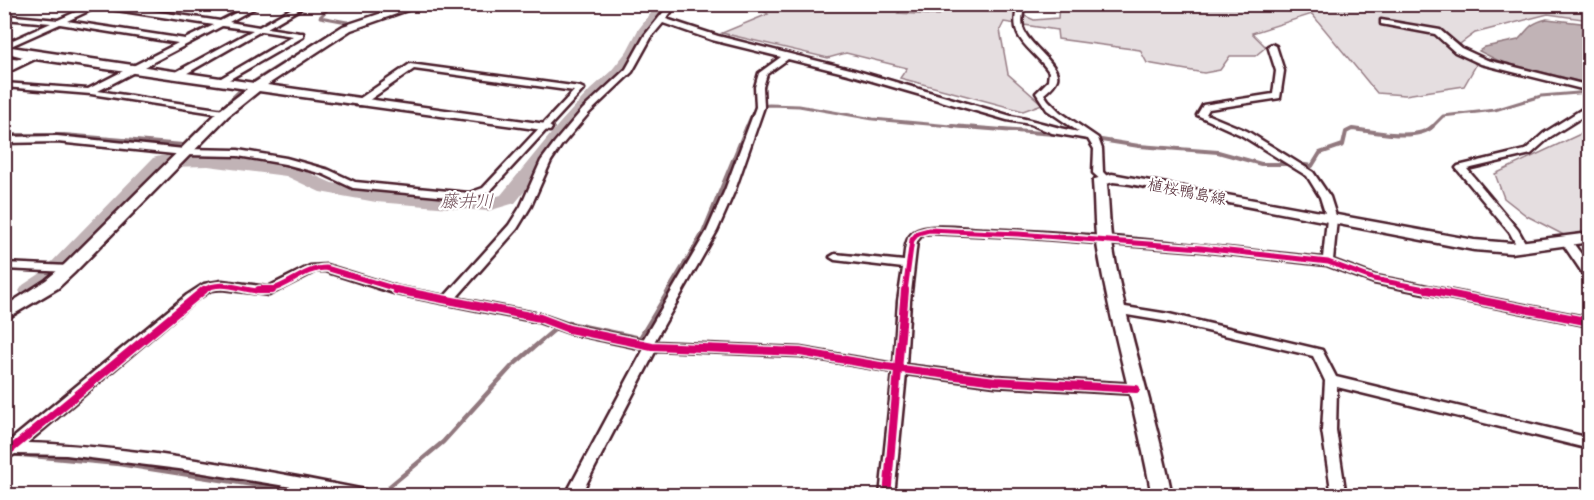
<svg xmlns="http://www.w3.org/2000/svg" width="1594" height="500" font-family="'Playpen Sans','Klee One',sans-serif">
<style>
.green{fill:#e5dee0;stroke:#987e86;stroke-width:1.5}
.water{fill:#c1b3b6;stroke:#91787e;stroke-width:1.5}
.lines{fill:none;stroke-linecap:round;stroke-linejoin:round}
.stream-far2{stroke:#91787e;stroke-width:3}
.stream-far1{stroke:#91787e;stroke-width:4}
.stream{stroke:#91787e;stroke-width:4.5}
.river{fill:#c1b3b6;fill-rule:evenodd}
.street-casing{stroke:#4a1f2b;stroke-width:5}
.secondary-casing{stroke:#4a1f2b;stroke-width:5}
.street{fill:#fff;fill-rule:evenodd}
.secondary{fill:#fff;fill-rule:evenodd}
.cycleway-far1-casing{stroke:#fff;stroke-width:9}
.cycleway-casing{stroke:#fff;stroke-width:11}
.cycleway-far1{stroke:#d6006c;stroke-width:5}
.cycleway{stroke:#d6006c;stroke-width:8}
.labels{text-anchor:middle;stroke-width:4.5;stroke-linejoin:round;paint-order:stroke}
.street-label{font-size:16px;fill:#4a1f2b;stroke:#fff}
.water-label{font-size:18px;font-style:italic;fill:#74535c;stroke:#fff}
</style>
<rect width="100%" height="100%" fill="#fff"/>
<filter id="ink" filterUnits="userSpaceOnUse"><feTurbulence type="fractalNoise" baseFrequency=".0167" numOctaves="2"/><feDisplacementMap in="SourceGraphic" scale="12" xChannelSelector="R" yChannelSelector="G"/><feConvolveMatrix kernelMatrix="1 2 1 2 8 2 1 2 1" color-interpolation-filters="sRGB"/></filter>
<g filter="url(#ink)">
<!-- green -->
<g class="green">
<path d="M753,4L906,5L898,13L939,15L951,5H1013L1011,10L1034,20L1058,18L1059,4L1590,5L1589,20L1548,14L1475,33L1460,44L1476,65L1464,86L1405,95L1377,93L1312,14L1252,33L1266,47L1255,56H1230L1220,70L1204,73L1147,63L1140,50L1058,39L1057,30L1004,22L1000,30L1008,74L1042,104L1023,111L900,78L907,68L846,53L828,58L722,33L768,14Z"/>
<path d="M1589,130V248L1527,216L1504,198L1495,174Z"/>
</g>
<!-- water -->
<path class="water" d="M1547,19L1589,24V84L1499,61L1479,51L1485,47L1518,40C1530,28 1528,24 1547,19Z"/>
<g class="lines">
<!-- stream-far2 -->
<g class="stream-far2">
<path d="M326,4L331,6L320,17L347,22"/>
<path d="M380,20L425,4"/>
<path d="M201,128L240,90L348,22"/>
<path d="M746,128L755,107L769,105L799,106L873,119L973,128"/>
<path d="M1431,128L1443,116L1495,110L1541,96L1590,92"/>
</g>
<!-- stream-far1 -->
<g class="stream-far1">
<path d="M952,126L1067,135"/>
<path d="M4,135H64L183,145"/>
<path d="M1095,139L1139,146L1218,152L1261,164H1287"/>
<path d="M160,162L184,145L203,126"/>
<path d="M1298,164L1312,166L1320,153L1343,145L1346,132L1352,129C1373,131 1417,142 1433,126"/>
<path d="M668,291L703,233L747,126"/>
</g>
<!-- stream -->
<g class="stream">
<path d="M569,323L640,338L669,290"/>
<path d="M12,454L119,464L299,492"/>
<path d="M390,486L443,442L512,366L554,330"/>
<path d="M306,493L320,496"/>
</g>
<!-- river -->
<path class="river" d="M658,4H673L650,34L643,52L623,79L602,98L573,132L515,203L488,211L376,202L320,192L286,176L208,166L166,167L57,283C46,292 38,301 23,297L19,291L23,285L41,273L153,158L160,156L208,154L291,165L332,183L376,190L487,199L501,195L559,124L590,90L611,71L627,51L638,30Z"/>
<defs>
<g id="street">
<path d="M85,4H105L220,21L253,4H262L229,22L259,27L299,4H308L267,28L300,33H303V37L223,83H217L216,81L293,36L261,31L182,76H176V72L253,30L222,26L98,91L224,110L228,113L227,115L91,94L4,87V83L88,89L178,43L60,24L4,49V44L51,23L4,19V15L58,20L89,6ZM97,7L214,25L185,39L67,21Z"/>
<path d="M670,4H677L666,19L718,36L854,70L1011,116C1034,120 1056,128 1079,132L1047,110L1036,93L1048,81L1049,72C1032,46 1007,42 1018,4H1025C1023,13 1021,19 1023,28C1027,44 1061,65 1057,79C1055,85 1049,90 1044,94L1048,100L1060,112L1098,138L1102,149L1103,172L1110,179L1108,181H1102L1093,173L1094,149L1088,139L1052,133L1030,124L1007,120L848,74L788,59L767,74L763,87L764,107L735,190L717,231L654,342L800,348L894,364L898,301L903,268L835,260L830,257L835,254L904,261C905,251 905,238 914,232C927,222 969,229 986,229C1099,234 1211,246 1323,258L1327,219L1320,197L1307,176L1241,135L1197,115L1203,105L1273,94L1276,71L1268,46L1272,44L1276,46L1284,71L1280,98L1209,109L1206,114L1247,131L1313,172L1330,197L1337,219L1333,260L1376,276L1590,318V326L1374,283L1326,265L1201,251L1018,237L929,233L922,235L917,241L910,301L906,365L995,376L1136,384L1140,386L1142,389L1140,392L1136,394L995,386L906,374L894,496H880L893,372L800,356L656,350L580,496H565L644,349L569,333L538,322L397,294L325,271H316L269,295L222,289L211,290L195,301L27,443C71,444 113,449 156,454C226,464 296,476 365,490L370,492L372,496H334L312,491L309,496H293L298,488L179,469L66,455L15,454L4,460V447L6,444L187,295L204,284L222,281L268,287L310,266L326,265L398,287L445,296L509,225L521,206L541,161L555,142L583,109L626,69L645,35ZM663,23L712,40L781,57L759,73L755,87L756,107L725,190L707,231L643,340L571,325L540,314L456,298L517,229L531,206L551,161L561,146L589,113L632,72L652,36Z"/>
<path d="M1381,20L1440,30L1461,48L1487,60L1590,86V91L1481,64L1455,52L1435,34L1381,24Z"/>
<path d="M4,58L21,60L25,62L21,64L4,62Z"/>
<path d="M410,64L580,87L584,89L489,192L470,199L353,188L323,174L285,164L238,156L184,155L57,142L4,143V137L57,136L184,149L238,150L286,158L329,170L355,182L469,193L483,188L574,91L414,69L362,105H356V101Z"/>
<path d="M1587,106H1590V112L1550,137L1531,154L1467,169L1518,230L1527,246L1526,248H1518L1510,233L1456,168L1458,166L1525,150L1544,133Z"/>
<path d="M1566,238L1570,239L1590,266V278H1586L1561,241Z"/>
<path d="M4,263L69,266L74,269L69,272L4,269Z"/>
<path d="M1119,306L1169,314L1322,350L1336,377L1590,438V449L1337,387L1336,430L1346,496H1332L1322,430L1325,381L1313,356L1169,322L1115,313L1113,310L1115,307Z"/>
</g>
<g id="secondary">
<path d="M409,4H425L351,30L267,85L546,124L552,128L550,131L259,91L228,116L74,273L58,288L4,320V307L46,280L64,265L220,110L247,89L35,59L4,74V66L23,57L4,52V46L254,83L343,26Z"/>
<path d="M1112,174L1474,240L1511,243L1590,233V242L1511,253L1474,250L1130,184L1113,182L1107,184C1109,205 1109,228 1113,249C1127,332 1156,413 1172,496H1152C1137,413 1112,333 1098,250C1094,228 1095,204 1093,182L1095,179Z"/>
</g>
</defs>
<!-- street casing -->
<use href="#street" class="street-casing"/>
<!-- secondary casing -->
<use href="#secondary" class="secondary-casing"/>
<!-- street -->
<use href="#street" class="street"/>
<!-- secondary -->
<use href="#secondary" class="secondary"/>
<defs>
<g id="cycleway-far1">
<path d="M202,291C225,276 249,296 270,290C291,285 304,268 326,268L403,291"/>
<path d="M905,291L912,240L918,233L929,230L1018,234L1201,248L1328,262L1374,279L1435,291"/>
</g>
<g id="cycleway">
<path d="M259,290H272"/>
<path d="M396,290L540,318L569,329L652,346L800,352L886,367L995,381L1136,389"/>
<path d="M1428,290L1590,322"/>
<path d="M4,455L204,290"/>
<path d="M887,496L905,290"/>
</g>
</defs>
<!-- cycleway-far1 casing -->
<use href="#cycleway-far1" class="cycleway-far1-casing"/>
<!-- cycleway casing -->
<use href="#cycleway" class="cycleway-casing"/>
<!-- cycleway-far1 -->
<use href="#cycleway-far1" class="cycleway-far1"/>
<!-- cycleway -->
<use href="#cycleway" class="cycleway"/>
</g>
</g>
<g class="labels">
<!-- street labels -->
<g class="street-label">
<text transform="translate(1187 191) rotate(11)" y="6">植桜鴨島線</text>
</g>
<!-- water labels -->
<g class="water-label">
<text x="467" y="207">藤井川</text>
</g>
</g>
<!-- margin -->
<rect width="1594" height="500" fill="none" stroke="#fff" stroke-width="24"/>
<rect x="12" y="12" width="1570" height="476" fill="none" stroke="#4a1f2b" stroke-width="2" filter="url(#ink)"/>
</svg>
